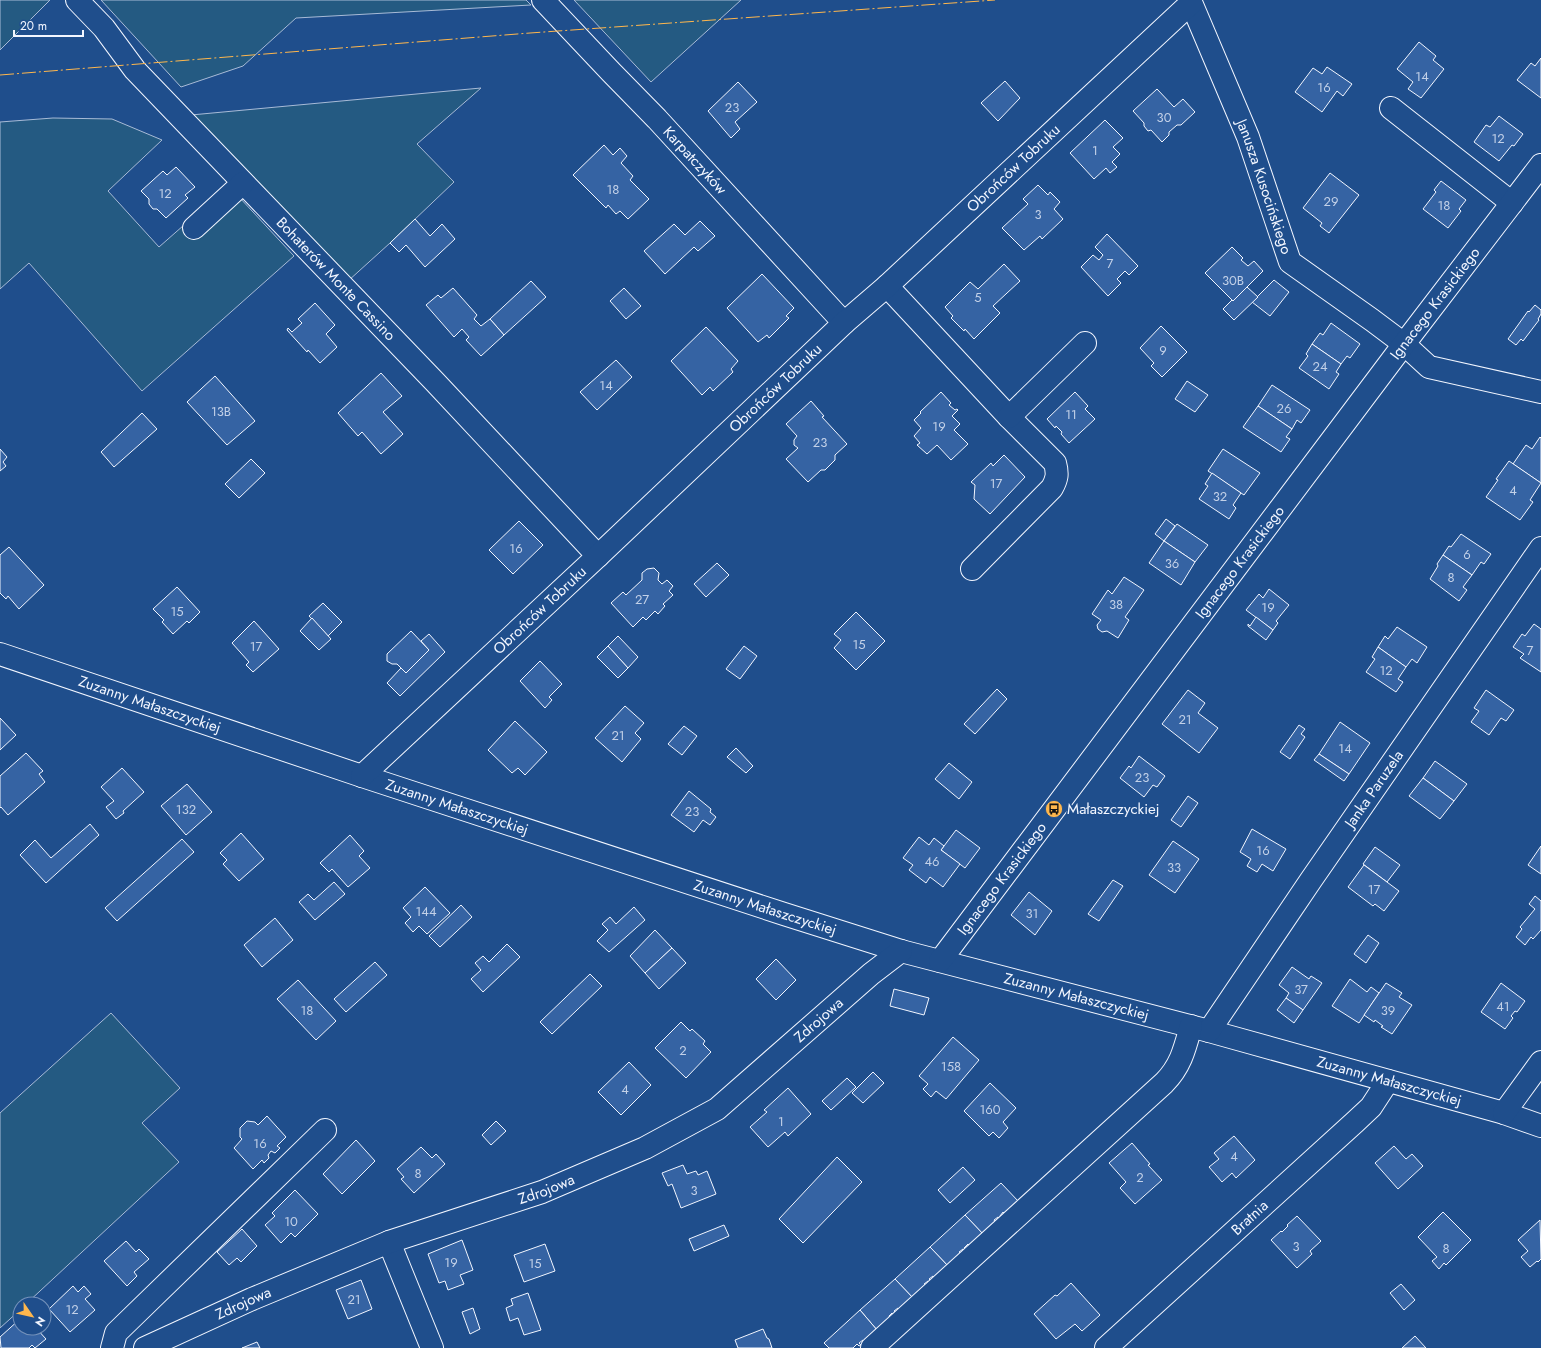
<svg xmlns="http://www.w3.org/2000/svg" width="1541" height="1348" font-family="Jost,sans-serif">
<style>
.green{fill:#245a82;stroke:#a8bbd7}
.building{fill:#3563a3;stroke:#f2f6ff}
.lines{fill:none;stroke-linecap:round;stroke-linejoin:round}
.minor-casing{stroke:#f2f6ff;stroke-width:24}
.minor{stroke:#1f4e8c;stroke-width:22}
.power{stroke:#ffb74d;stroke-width:1;stroke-dasharray:14 3 2 3;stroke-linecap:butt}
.labels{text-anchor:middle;stroke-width:3;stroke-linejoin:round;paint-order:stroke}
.number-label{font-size:13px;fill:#c3d1e8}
.street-label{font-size:15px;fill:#f2f6ff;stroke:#1f4e8c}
.poi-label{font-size:15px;fill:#f2f6ff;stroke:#1f4e8c;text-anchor:start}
</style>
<rect width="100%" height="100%" fill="#1f4e8c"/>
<!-- green -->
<g class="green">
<path d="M0,0H50L0,50Z"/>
<path d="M101,0H526L531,5L296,18L243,66L181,87Z"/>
<path d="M574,0H741L651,82Z"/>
<path d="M481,88L417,144L454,182L390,243L348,281L191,115Z"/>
<path d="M53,118L112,119L162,140L108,191L159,247L184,225L239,197L294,256L142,391L29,263L0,289V122Z"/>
<path d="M111,1013L180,1088L142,1123L179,1162L26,1304H20V1310L0,1328V1113Z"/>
</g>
<!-- building -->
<g class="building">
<path d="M1419,42L1436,56L1433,60L1444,69L1421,98L1408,89L1413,82L1397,69Z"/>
<path d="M1541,58V98L1517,80L1531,63L1535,66Z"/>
<path d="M1327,67L1352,84L1343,96L1337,91L1322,112L1295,92L1313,68L1322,74Z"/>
<path d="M1005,81L1020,98L998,121L981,103Z"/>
<path d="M738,82L757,102L735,122L740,129L731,138L708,111Z"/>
<path d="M1157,89L1174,107L1183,99L1195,112L1181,125H1177L1169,132V135L1162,142L1151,130L1148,131L1144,126V123L1133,111Z"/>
<path d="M1499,116L1523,134L1514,146L1512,145L1499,161L1474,142L1486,125L1490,127Z"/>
<path d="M1105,120L1123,138L1113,147L1120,154L1112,162L1117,167L1110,173L1106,168L1094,179L1070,153Z"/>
<path d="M604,145L613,155L620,148L627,156L621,163L633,176L630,180L649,199L628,219L620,211L616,214L608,205L606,208L573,175Z"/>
<path d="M176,167L195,187L185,195L188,198L166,218L157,209H153L149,204V199L141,191L163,171L167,175Z"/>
<path d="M1330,173L1359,195L1329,233L1320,226L1322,223L1303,208Z"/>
<path d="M1441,181L1466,200L1459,209L1461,211L1448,228L1423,209L1436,192L1434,190Z"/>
<path d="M1038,185L1048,195L1050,192L1060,202L1054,209L1063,219L1042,239L1040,236L1024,250L1002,228L1028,204L1023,199Z"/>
<path d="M415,219L430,236L442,224L455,239L425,267L406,245L399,252L390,243Z"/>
<path d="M700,221L715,236L698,251L694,247L665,274L644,251L674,224L685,235Z"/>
<path d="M1107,234L1138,266L1129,275L1125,271L1117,279L1121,283L1108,296L1081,267L1093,255L1099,260L1103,255L1095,247Z"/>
<path d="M1232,247L1243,258L1241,260L1248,266L1254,261L1263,271L1233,301L1205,273Z"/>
<path d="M1004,264L1020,281L993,306L1000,313L974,339L965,329L964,331L951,318L953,316L945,307L970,282L978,289Z"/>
<path d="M762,274L794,308L786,316L789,318L769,338L767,335L758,342L727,308Z"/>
<path d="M1274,280L1289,292L1270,316L1252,302Z"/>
<path d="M531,281L546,297L504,335L490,319Z"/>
<path d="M1247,287L1258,297L1234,320L1223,309L1232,300L1233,301Z"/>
<path d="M453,288L477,315L474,319L481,326L490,319L504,335L481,356L466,340L469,337L462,329L454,337L426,305L438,295L441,298Z"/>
<path d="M624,288L641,306L626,319L610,301Z"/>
<path d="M315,303L335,325L326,334L337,347L320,363L308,350L307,352L287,330L288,328L292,332L302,323L298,319Z"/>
<path d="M1535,305L1541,310V314L1538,319L1539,320L1523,341L1521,339L1516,345L1508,339L1528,311L1529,312Z"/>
<path d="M1331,323L1360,344L1350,358L1347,356L1341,364L1312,344L1320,333L1323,335Z"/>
<path d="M1161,326L1187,352L1162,377L1151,366L1154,363L1140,348Z"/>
<path d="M706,327L738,361L731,369L733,372L713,391L710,387L702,395L671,361Z"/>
<path d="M1312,344L1341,364L1336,372L1339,374L1329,389L1299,368L1308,356L1306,354Z"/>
<path d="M616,360L632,377L597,410L580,392Z"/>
<path d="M381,373L402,396L383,412L403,434L381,454L362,432L358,436L338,413Z"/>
<path d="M215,376L255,421L227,445L187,402Z"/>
<path d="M1187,381L1208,395L1195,412L1175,399Z"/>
<path d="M1272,385L1310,410L1301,423L1297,420L1292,429L1258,406Z"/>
<path d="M941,392L951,403L949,405L955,410L957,409L958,410L952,416L960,424L954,430L968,444L951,460L937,445L927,454L917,445L920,443L914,436L921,428L914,420L921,413L920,412Z"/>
<path d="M1075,392L1088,406L1085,409L1095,419L1069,443L1061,434L1062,432L1056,426L1055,428L1047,419Z"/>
<path d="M811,401L824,416L822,417L847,444L835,455V460L825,470H821L808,482L786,459L798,448L794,445V440L797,436L786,424Z"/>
<path d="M1258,406L1292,429L1286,437L1290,439L1281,452L1243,427Z"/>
<path d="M142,413L157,429L114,467L101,452Z"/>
<path d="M1540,437L1541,438V483L1513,464L1526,445L1532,449Z"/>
<path d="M0,449L7,457L3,462L6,466L0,471Z"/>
<path d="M1223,449L1260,473L1244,495L1208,471Z"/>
<path d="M1004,455L1025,477L990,514L974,499L975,485L971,482L991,463L993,466Z"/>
<path d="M251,459L265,473L239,498L225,484Z"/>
<path d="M1509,461L1541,483L1530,500L1533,502L1520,520L1486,497L1498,480L1496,479Z"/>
<path d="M1212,473L1241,493L1233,505L1236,508L1229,519L1199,499L1208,486L1205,484Z"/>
<path d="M1166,519L1175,526L1164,541L1155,534Z"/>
<path d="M519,521L543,545L513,574L489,550Z"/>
<path d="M1177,524L1208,545L1195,562L1164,541Z"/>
<path d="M1461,534L1491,554L1484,564L1481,562L1472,575L1443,555L1449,546L1451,547Z"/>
<path d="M1164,541L1195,562L1181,585L1149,563Z"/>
<path d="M9,547L44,585L19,609L8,596L6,599L0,593V555Z"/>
<path d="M1443,555L1472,575L1463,587L1467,590L1459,601L1430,579L1438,566L1437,564Z"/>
<path d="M717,563L729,575L706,597L694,584Z"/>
<path d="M654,568L659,573L658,580L662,584L667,580L673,586L669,591L673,595L663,604L665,606L658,614L655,611L646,620L643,617L633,627L611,603L623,592L626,595L642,580V573L647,569Z"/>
<path d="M1124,577L1144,590L1125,617L1129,620L1118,638L1107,631L1102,632L1098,629L1097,625L1101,620L1092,614L1108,590L1112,594Z"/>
<path d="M177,587L200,612L189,623L187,621L173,634L162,622L164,620L153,609Z"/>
<path d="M1269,589L1289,605L1276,621L1278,623L1273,630L1246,610L1259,594L1263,598Z"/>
<path d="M323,603L342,622L328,636L309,616Z"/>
<path d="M856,612L885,641L856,670L834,648L841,640L834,634Z"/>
<path d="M1256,617L1273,630L1266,640L1248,626V624L1250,626Z"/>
<path d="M312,618L331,639L319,650L300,631Z"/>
<path d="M254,621L279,649L253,672L246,665L249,662L232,643Z"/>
<path d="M1534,624L1541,629V672L1520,658L1524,654L1513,647L1522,634L1525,636Z"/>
<path d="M1397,627L1427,647L1417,663L1412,659L1406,667L1378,647L1385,636L1388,639Z"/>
<path d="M411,631L429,650L406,673L397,664H392L387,661V654Z"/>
<path d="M429,634L445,652L400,696L387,683L401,668L406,673L429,650L421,641Z"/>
<path d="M618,636L638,657L628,668L608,646Z"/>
<path d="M608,646L628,668L618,678L597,657Z"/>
<path d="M744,646L757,656L740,679L726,669Z"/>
<path d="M1378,647L1406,667L1398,679L1403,682L1396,692L1366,672L1375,659L1372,657Z"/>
<path d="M540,661L562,684L549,697L552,700L545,708L520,681Z"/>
<path d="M997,689L1007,699L975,734L964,724Z"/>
<path d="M1188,690L1205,703L1198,713L1218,728L1199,753L1162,724Z"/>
<path d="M1486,690L1514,710L1506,721L1501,718L1489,735L1471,722L1479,711L1474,708Z"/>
<path d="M625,706L644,723L635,733L641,739L622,762L595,738Z"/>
<path d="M0,718L16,735L0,750Z"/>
<path d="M515,721L547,752L525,775L518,768L512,773L488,750Z"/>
<path d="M1340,722L1370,743L1349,774L1319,754Z"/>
<path d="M1299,725L1305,729L1301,734L1305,737L1290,759L1280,752Z"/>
<path d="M684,726L697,736L682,755L668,744Z"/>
<path d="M736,748L753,766L746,773L727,757Z"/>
<path d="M26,753L43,771L39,774L45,782L8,815L1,807L0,808V776Z"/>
<path d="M1319,754L1349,774L1344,781L1314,760Z"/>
<path d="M1139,756L1165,776L1157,787L1153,785L1144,797L1120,778L1129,766L1131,768Z"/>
<path d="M1435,761L1467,784L1454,801L1423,778Z"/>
<path d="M949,763L972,782L959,799L935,779Z"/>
<path d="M122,768L144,792L123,811L124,813L116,819L106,807L114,801L101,787Z"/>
<path d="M1423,778L1454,801L1440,819L1409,796Z"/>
<path d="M187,784L212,812L186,835L161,806Z"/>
<path d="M689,791L711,809L710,812L716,817L710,825L703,820L694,832L671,815Z"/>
<path d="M1188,796L1198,803L1181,827L1171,820Z"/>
<path d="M90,824L99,835L46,883L20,855L35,840L51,858Z"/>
<path d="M1252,829L1286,849L1273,871L1262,864L1257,872L1247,866L1251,859L1240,852Z"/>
<path d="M956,830L980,848L965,868L941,850Z"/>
<path d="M241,833L264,859L239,881L223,864L227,860L220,853Z"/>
<path d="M350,835L364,851L359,856L370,868L348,887L332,869L329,872L320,863Z"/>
<path d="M919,837L929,845L934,838L944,846L941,850L960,864L943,887L930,877L926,883L909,870L913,865L903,858Z"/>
<path d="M182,839L194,852L117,921L105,908Z"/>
<path d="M1173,841L1199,859L1175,893L1149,875Z"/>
<path d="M1541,846V874L1528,865Z"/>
<path d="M1375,847L1400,865L1387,882L1363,864Z"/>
<path d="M1364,865L1399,891L1384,911L1375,904L1373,906L1348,887Z"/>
<path d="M1113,880L1123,886L1099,921L1088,914Z"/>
<path d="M334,882L345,894L315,920L299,902L308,894L314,900Z"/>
<path d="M425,887L450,913L427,934L419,926L413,932L405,923L411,917L403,908Z"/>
<path d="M1029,892L1052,911L1035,935L1011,915Z"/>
<path d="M1535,896L1541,901V930L1533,939L1531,937L1525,945L1516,937L1522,929L1520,927L1535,909L1529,904Z"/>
<path d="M461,905L472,917L440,947L429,936Z"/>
<path d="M634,907L645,920L609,952L597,941L608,930L602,924L610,917L616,924Z"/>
<path d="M275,918L293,940L262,967L244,945Z"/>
<path d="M655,930L672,948L645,973L630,956Z"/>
<path d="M1368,935L1379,943L1366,963L1354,954Z"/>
<path d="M507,944L520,957L483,992L471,979L481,970L475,963L483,956L489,962Z"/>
<path d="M672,948L686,963L659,989L645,973Z"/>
<path d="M776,959L796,980L776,1000L756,979Z"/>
<path d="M375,962L387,975L346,1012L334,999Z"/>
<path d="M1292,967L1309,979L1311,976L1322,983L1303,1010L1286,998L1289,993L1279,985Z"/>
<path d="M590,974L602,986L552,1034L540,1022Z"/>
<path d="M1350,979L1367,992L1371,987L1379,993L1359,1023L1332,1006Z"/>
<path d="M298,980L336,1021L316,1040L277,999Z"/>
<path d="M1386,983L1402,993L1399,997L1412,1005L1392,1034L1381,1027L1383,1026L1375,1020L1374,1022L1364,1015Z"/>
<path d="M1501,983L1525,1001L1517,1012L1515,1011L1511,1016L1513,1018L1505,1029L1481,1012Z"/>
<path d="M894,989L929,998L924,1015L890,1006Z"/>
<path d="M1286,998L1303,1010L1294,1023L1277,1010Z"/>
<path d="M681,1022L690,1031L692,1029L705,1041L703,1044L711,1052L686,1078L655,1048Z"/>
<path d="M953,1037L979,1060L946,1099L936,1091L931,1097L923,1089L928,1084L919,1076Z"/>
<path d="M629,1062L651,1085L621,1115L598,1092Z"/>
<path d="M873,1072L884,1083L863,1103L852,1093Z"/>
<path d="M847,1078L856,1087L831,1110L822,1101Z"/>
<path d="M990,1083L1016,1108L1003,1122L1008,1128L999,1138L993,1132L989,1136L964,1111Z"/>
<path d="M788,1088L811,1114L788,1136L785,1132L768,1147L750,1127L767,1112L764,1110Z"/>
<path d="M267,1116L286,1137L277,1146L280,1148L275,1153L271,1151L268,1155L269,1158L264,1163L262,1160L253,1169L234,1148L242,1139L240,1137V1128L247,1121L255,1122L258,1125Z"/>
<path d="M496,1121L506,1131L491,1145L482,1135Z"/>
<path d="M1234,1136L1255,1160L1236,1178L1232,1173L1222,1182L1209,1167L1219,1159L1214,1153Z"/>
<path d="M356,1140L375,1161L342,1194L323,1174Z"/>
<path d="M1132,1143L1150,1164L1148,1165L1162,1180L1135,1204L1120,1188L1126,1182L1109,1163Z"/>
<path d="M1394,1146L1406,1159L1412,1154L1423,1166L1398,1189L1375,1163Z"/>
<path d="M421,1147L432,1158L436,1154L445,1164L414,1193L401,1179L404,1177L397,1169Z"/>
<path d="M837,1157L862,1182L803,1243L779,1219Z"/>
<path d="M683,1165L687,1174L696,1171L698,1175L707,1171L716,1194L681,1208L672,1184L668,1186L662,1173Z"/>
<path d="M963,1167L975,1180L950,1203L938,1190Z"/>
<path d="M1001,1183L1019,1202L1005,1214L1003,1212L1000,1216L1001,1218L1000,1219L998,1217L994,1220L996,1223L983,1234L965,1215Z"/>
<path d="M295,1190L318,1214L295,1237L291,1233L281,1243L265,1225L275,1216L272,1213Z"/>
<path d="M1443,1212L1471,1240L1446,1265L1444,1263L1439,1269L1432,1261L1437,1257L1418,1237Z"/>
<path d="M965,1215L983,1234L970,1246L968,1244L964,1248L966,1249L965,1251L963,1249L959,1252L961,1254L948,1266L930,1247Z"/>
<path d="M1297,1216L1321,1241L1310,1251L1312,1254L1297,1268L1271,1240L1281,1231L1282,1232L1288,1226L1287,1225Z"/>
<path d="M1540,1220L1541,1259L1538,1262L1537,1261L1530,1267L1521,1257L1528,1251L1518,1240Z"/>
<path d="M724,1225L729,1236L694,1251L689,1239Z"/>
<path d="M242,1229L257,1246L241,1262L237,1258L229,1265L217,1252Z"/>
<path d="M462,1240L473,1270L460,1275L464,1284L448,1290L445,1281L439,1283L428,1254Z"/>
<path d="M126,1241L136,1252L139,1249L149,1259L134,1272L137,1276L127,1286L104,1261Z"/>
<path d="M545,1244L555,1271L524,1282L514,1255Z"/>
<path d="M930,1247L948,1266L935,1278L933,1276L929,1279L931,1281L929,1283L928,1281L924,1284L926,1286L913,1298L895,1279Z"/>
<path d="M895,1279L913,1298L900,1310L898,1308L894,1311L896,1313L894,1315L892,1313L889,1316L890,1318L877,1330L860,1310Z"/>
<path d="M361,1280L372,1309L348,1319L336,1290Z"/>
<path d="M1071,1283L1100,1315L1082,1331L1075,1324L1056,1339L1034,1314L1055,1295L1057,1296Z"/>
<path d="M1401,1284L1415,1300L1404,1310L1390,1293Z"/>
<path d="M73,1286L78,1292L84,1286L91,1294L85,1299L95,1310L70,1332L49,1309Z"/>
<path d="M528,1293L541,1330L524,1335L518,1318L510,1321L506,1308L513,1305L511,1299Z"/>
<path d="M473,1308L480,1329L470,1334L462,1312Z"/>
<path d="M860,1310L877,1330L864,1342L863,1340L859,1343L861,1345L859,1346L857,1344L853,1348H829L824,1343Z"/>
<path d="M20,1319V1328H36L46,1339L35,1348L32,1345L29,1348H1L0,1337Z"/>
<path d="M763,1329L767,1338L769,1339L772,1348H738L735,1340Z"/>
<path d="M1415,1336L1426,1348H1402Z"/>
<path d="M257,1342L260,1348H242Z"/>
</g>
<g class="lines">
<defs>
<g id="minor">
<path id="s1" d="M77,0L104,28L135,70L435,382L598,556"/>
<path id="s2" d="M543,0L611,72L657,119L844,323"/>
<path id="s3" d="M1190,0L1248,137L1290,262L1372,320L1404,344L1429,367L1541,392"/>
<path d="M1391,108L1512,203"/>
<path d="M194,228L243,183"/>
<path d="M887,286L1009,417L1055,463C1058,474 1057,479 1052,488L972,569"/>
<path d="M1009,417L1085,343"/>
<path id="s4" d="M0,654L362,776L784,914L901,951L1209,1031L1504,1113L1541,1126"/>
<path id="s5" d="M362,776L598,556L844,323L887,286L1191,3"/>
<path id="s6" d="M940,961L1404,344L1541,165"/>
<path id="s7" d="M1209,1031L1311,880L1541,548"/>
<path d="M1504,1113L1541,1062"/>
<path d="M389,1242L432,1348"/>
<path d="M112,1348L116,1333L325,1130"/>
<path id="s8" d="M145,1348L252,1299L389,1242L542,1192L645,1148L717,1109L871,974L901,951"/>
<path d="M872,1348L1164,1083C1181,1066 1185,1048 1191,1026"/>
<path id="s9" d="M1106,1348L1355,1122L1371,1107L1388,1081"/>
</g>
</defs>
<!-- minor casing -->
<use href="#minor" class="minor-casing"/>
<!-- minor -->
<use href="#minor" class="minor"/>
<!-- power -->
<path class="power" d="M0,75L530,33L995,0"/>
</g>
<!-- icons -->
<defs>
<symbol id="bus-disc" viewBox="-11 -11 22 22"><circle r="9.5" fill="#ffb74d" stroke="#1f4e8c"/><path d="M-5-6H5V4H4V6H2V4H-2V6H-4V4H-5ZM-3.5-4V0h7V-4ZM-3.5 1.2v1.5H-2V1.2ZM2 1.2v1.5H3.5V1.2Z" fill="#111"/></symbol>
</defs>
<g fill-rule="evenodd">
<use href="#bus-disc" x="1044" y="799" width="20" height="20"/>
</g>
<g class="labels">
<!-- number labels -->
<g class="number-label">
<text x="1422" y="81">14</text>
<text x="1324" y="92">16</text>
<text x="732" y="112">23</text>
<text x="1164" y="122">30</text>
<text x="1498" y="143">12</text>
<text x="1095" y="155">1</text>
<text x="613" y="194">18</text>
<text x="165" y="198">12</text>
<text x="1331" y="206">29</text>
<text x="1444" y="210">18</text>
<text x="1038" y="219">3</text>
<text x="1110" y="268">7</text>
<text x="1233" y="285">30B</text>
<text x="978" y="302">5</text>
<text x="1163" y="355">9</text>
<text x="1320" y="371">24</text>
<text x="606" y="390">14</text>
<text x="1284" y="413">26</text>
<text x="221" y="416">13B</text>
<text x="1071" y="419">11</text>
<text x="939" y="431">19</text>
<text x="820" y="447">23</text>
<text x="996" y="488">17</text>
<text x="1513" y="495">4</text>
<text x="1220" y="501">32</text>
<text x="516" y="553">16</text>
<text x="1467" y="559">6</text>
<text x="1172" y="568">36</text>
<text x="1451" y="582">8</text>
<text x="642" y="604">27</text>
<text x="1116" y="609">38</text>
<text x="1268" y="612">19</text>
<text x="177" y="616">15</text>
<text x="859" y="649">15</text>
<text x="256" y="651">17</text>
<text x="1530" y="655">7</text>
<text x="1386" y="675">12</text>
<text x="1185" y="724">21</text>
<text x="618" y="740">21</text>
<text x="1345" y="753">14</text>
<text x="1142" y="782">23</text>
<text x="186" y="814">132</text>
<text x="692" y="816">23</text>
<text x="1263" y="855">16</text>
<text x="932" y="866">46</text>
<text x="1174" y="872">33</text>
<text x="1374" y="894">17</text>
<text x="426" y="916">144</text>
<text x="1032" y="918">31</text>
<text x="1301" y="994">37</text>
<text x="1503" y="1011">41</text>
<text x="307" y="1015">18</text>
<text x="1388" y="1015">39</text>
<text x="683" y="1055">2</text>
<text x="951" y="1071">158</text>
<text x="625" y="1094">4</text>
<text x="990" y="1114">160</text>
<text x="781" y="1126">1</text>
<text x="260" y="1148">16</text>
<text x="1234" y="1161">4</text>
<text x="418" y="1178">8</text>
<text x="1140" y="1182">2</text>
<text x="694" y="1195">3</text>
<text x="291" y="1226">10</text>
<text x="1296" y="1251">3</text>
<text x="1446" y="1253">8</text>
<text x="451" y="1267">19</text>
<text x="535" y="1268">15</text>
<text x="354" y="1304">21</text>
<text x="72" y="1314">12</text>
</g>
<!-- street labels -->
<g class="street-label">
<text dy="5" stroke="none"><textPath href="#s2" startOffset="221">Karpatczyków</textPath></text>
<text dy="5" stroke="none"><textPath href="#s5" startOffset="891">Obrońców Tobruku</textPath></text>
<text dy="5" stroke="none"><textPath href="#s3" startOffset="201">Janusza Kusocińskiego</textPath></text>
<text dy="5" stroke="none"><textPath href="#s1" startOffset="381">Bohaterów Monte Cassino</textPath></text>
<text dy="5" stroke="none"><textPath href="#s6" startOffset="823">Ignacego Krasickiego</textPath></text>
<text dy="5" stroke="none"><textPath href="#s5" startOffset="567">Obrońców Tobruku</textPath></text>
<text dy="5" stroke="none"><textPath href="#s6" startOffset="499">Ignacego Krasickiego</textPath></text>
<text dy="5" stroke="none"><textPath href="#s5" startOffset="243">Obrońców Tobruku</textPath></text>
<text dy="5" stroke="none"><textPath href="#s4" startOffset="158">Zuzanny Małaszczyckiej</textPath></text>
<text dy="5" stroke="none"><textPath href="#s7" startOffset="293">Janka Paruzela</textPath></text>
<text dy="5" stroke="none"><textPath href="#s4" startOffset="482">Zuzanny Małaszczyckiej</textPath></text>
<text dy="5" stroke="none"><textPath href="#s6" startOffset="103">Ignacego Krasickiego</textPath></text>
<text dy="5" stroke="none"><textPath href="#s4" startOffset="806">Zuzanny Małaszczyckiej</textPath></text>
<text dy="5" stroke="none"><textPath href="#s4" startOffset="1130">Zuzanny Małaszczyckiej</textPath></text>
<text dy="5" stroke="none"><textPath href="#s8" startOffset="756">Zdrojowa</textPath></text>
<text dy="5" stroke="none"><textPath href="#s4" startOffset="1454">Zuzanny Małaszczyckiej</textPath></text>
<text dy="5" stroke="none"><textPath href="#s8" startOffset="432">Zdrojowa</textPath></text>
<text dy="5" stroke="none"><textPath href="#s9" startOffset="194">Bratnia</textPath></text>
<text dy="5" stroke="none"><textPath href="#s8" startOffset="108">Zdrojowa</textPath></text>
</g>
<!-- poi labels -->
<g class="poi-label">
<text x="1067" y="814">Małaszczyckiej</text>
</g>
</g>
<!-- north arrow -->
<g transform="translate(32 1316) rotate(124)"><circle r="19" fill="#1f4e8c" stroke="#7391ba"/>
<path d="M0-3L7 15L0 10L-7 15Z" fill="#ffb74d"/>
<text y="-6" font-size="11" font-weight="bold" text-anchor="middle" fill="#f2f6ff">N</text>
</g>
<!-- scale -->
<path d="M14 30v6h69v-6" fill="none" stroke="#f2f6ff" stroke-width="2"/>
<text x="20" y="30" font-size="12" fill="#f2f6ff" stroke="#1f4e8c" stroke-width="3" paint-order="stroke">20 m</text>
</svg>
